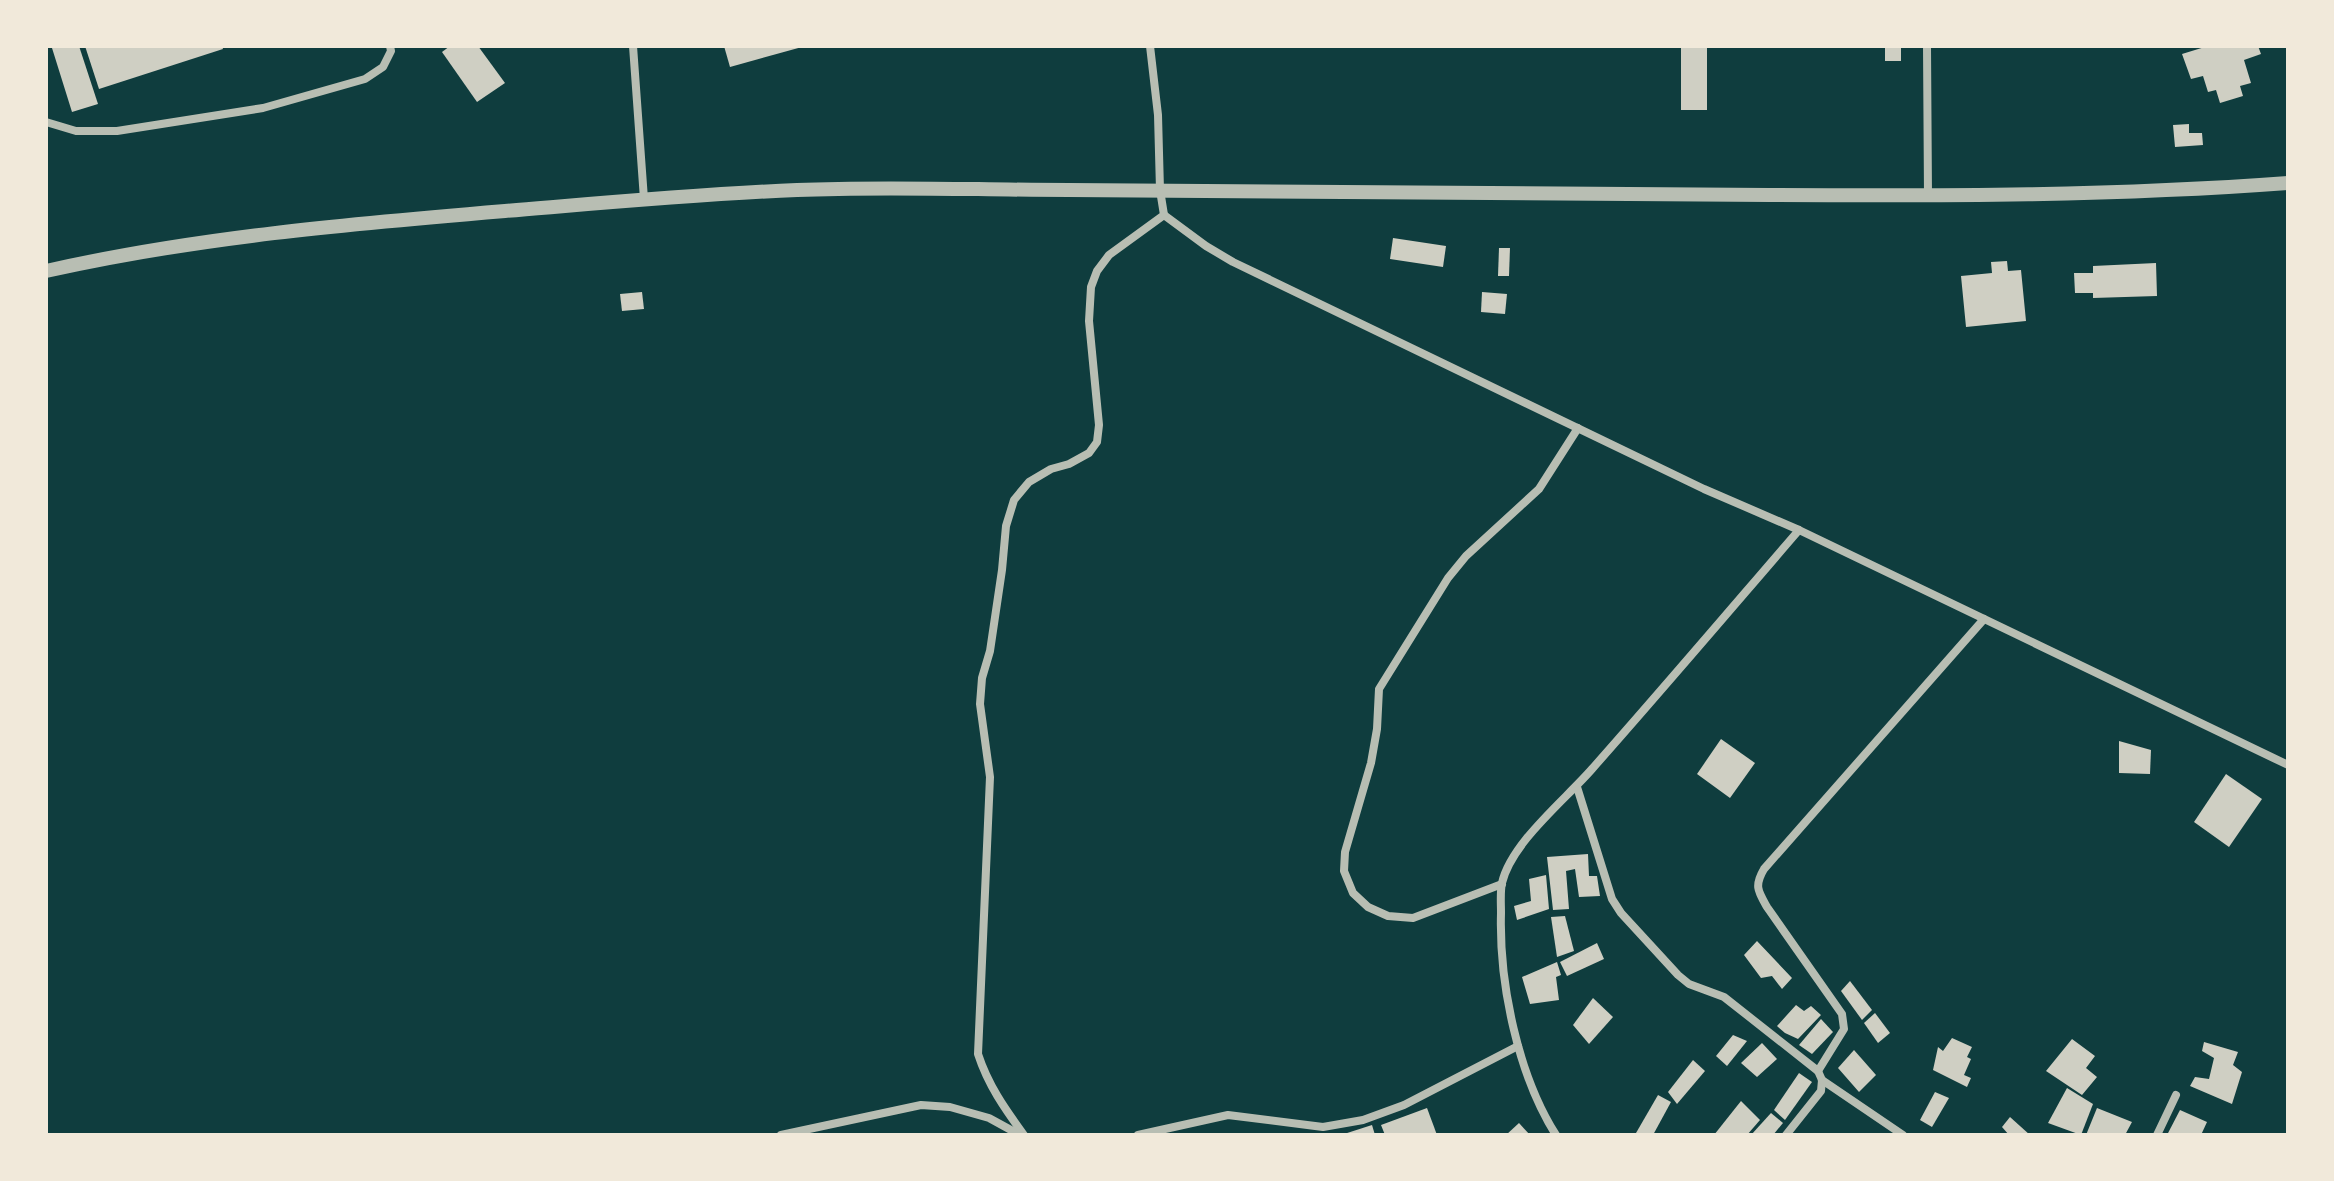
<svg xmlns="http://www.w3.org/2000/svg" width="2334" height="1181" font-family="'PT Sans',sans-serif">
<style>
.building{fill:#cfcfc3}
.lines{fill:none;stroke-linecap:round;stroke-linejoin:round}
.minor{stroke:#b8beb3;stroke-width:8}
.tertiary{stroke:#b8beb3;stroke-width:14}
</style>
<rect width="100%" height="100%" fill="#0f3d3e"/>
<!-- building -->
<g class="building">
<path d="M59,46H79L98,104L72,112L52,48Z"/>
<path d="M85,46H222L223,49L99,89Z"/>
<path d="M450,46H478L505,83L477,102L442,52Z"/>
<path d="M724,46H802V47L730,67Z"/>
<rect x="1681" y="46" width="26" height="64"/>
<rect x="1885" y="46" width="16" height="15"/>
<path d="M2208,46H2258L2261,54L2244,60L2251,83L2240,86L2243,96L2220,103L2216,90L2208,92L2203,76L2191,79L2182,54Z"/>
<path d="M2189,124V133H2202L2203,145L2175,147L2173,125Z"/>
<path d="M1393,238L1446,246L1443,267L1390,259Z"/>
<path d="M1499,248H1510L1509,276H1498Z"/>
<path d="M2007,261L2008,271L2021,270L2026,321L1966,327L1961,276L1992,273L1991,262Z"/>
<path d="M2156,263L2157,296L2093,298V293H2075L2074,273H2093V266Z"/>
<path d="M642,292L644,309L622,311L620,294Z"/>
<path d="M1482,292L1507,294L1505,314L1481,312Z"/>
<path d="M1721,739L1755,763L1730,798L1697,774Z"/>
<path d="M2119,741L2151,750L2150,774L2119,773Z"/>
<path d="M2226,774L2262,799L2229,847L2194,822Z"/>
<path d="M1588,854L1589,876H1597L1600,896L1579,897L1575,869L1566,871L1569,909L1553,910L1547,857Z"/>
<path d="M1546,875L1549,909L1517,920L1514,906L1531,901L1529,879Z"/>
<path d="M1565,916L1574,951L1557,957L1551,917Z"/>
<path d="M1757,941L1792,978L1782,989L1772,976L1761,978L1744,955Z"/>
<path d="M1597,943L1604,959L1567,976L1560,962Z"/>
<path d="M1557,962L1561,975L1556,977L1559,1000L1530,1004L1522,977Z"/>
<path d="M1850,981L1872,1010L1862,1020L1841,991Z"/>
<path d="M1593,998L1613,1017L1589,1044L1573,1025Z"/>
<path d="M1796,1005L1804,1011L1811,1006L1821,1015L1798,1039L1785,1033L1777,1026Z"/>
<path d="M1875,1013L1890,1033L1878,1043L1864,1023Z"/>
<path d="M1821,1019L1833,1032L1812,1054L1799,1045Z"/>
<path d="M1733,1035L1747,1041L1727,1066L1716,1056Z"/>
<path d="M1952,1038L1972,1047L1967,1057L1971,1059L1964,1075L1971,1078L1967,1087L1933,1070L1938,1047L1943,1051Z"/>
<path d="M2072,1039L2095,1056L2086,1068L2097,1077L2082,1095L2046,1071Z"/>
<path d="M2204,1042L2238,1052L2233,1065L2242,1072L2232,1104L2190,1086L2195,1077L2209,1079L2214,1058L2202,1051Z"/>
<path d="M1762,1043L1777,1059L1757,1077L1741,1063Z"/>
<path d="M1854,1050L1876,1075L1859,1092L1838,1068Z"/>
<path d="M1693,1060L1705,1071L1677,1104L1668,1092Z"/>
<path d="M1799,1073L1812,1082L1785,1120L1774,1110Z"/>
<path d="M2067,1088L2093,1104L2081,1135L2048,1123Z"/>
<path d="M1935,1092L1949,1098L1932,1127L1920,1120Z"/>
<path d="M1658,1095L1671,1102L1653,1135L1636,1133Z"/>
<path d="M1741,1101L1760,1120L1747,1135H1714Z"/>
<path d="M1427,1108L1437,1135H1385L1381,1125Z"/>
<path d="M2097,1108L2132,1122L2125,1135H2086Z"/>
<path d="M2180,1110L2207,1122L2201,1135H2167Z"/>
<path d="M1771,1113L1783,1123L1773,1135H1751Z"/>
<path d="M2010,1117L2030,1135H2009L2002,1127Z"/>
<path d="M1519,1123L1530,1135H1506Z"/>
<path d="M1372,1125L1375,1135H1344V1134Z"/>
</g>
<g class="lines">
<!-- minor -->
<g class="minor">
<path d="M633,46L644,199"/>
<path d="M1927,46L1928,196"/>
<path d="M46,122L76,131H117L263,108L365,79L383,67L391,51L390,46"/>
<path d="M1164,215L1206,246L1233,262L1704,489L1799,530L2288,765"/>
<path d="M1577,787L1612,899L1621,913L1678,975L1689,984L1724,997L1818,1071L1822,1080L1821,1091L1786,1135"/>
<path d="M1502,884L1413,918L1388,916L1368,907L1353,893L1344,871L1345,852L1371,763L1377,729L1379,689L1448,578L1466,556L1539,489L1578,428"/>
<path d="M1818,1071L1844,1029L1842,1014L1767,907C1758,891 1754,886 1764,869L1984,619"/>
<path d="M1822,1080L1903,1135"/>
<path d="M781,1135L921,1105L950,1107L989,1118L1020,1135"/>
<path d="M1024,1135C1005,1109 988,1085 978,1054L990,777L980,704L982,678L990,651L1002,570L1006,526L1014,500L1029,482L1051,469L1069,464L1089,453L1097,442L1099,425L1089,321L1091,287L1097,271L1109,255L1164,215L1160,190L1158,115L1150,46"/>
<path d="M1138,1135L1228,1115L1323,1127L1363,1120L1404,1105L1518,1046"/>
<path d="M1556,1135C1518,1075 1499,984 1501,913C1501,903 1500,892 1502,883C1511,843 1565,800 1592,769C1662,690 1730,610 1799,530"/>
<path d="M2157,1135L2176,1095"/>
</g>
<!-- tertiary -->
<path class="tertiary" d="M46,271C197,237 350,224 505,211C602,203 700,194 797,190C887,186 978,190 1069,190C1302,190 1535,194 1769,195C1942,196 2115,196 2288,183"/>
</g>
<!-- border -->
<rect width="2334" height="1181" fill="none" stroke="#f1e9da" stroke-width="96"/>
</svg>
